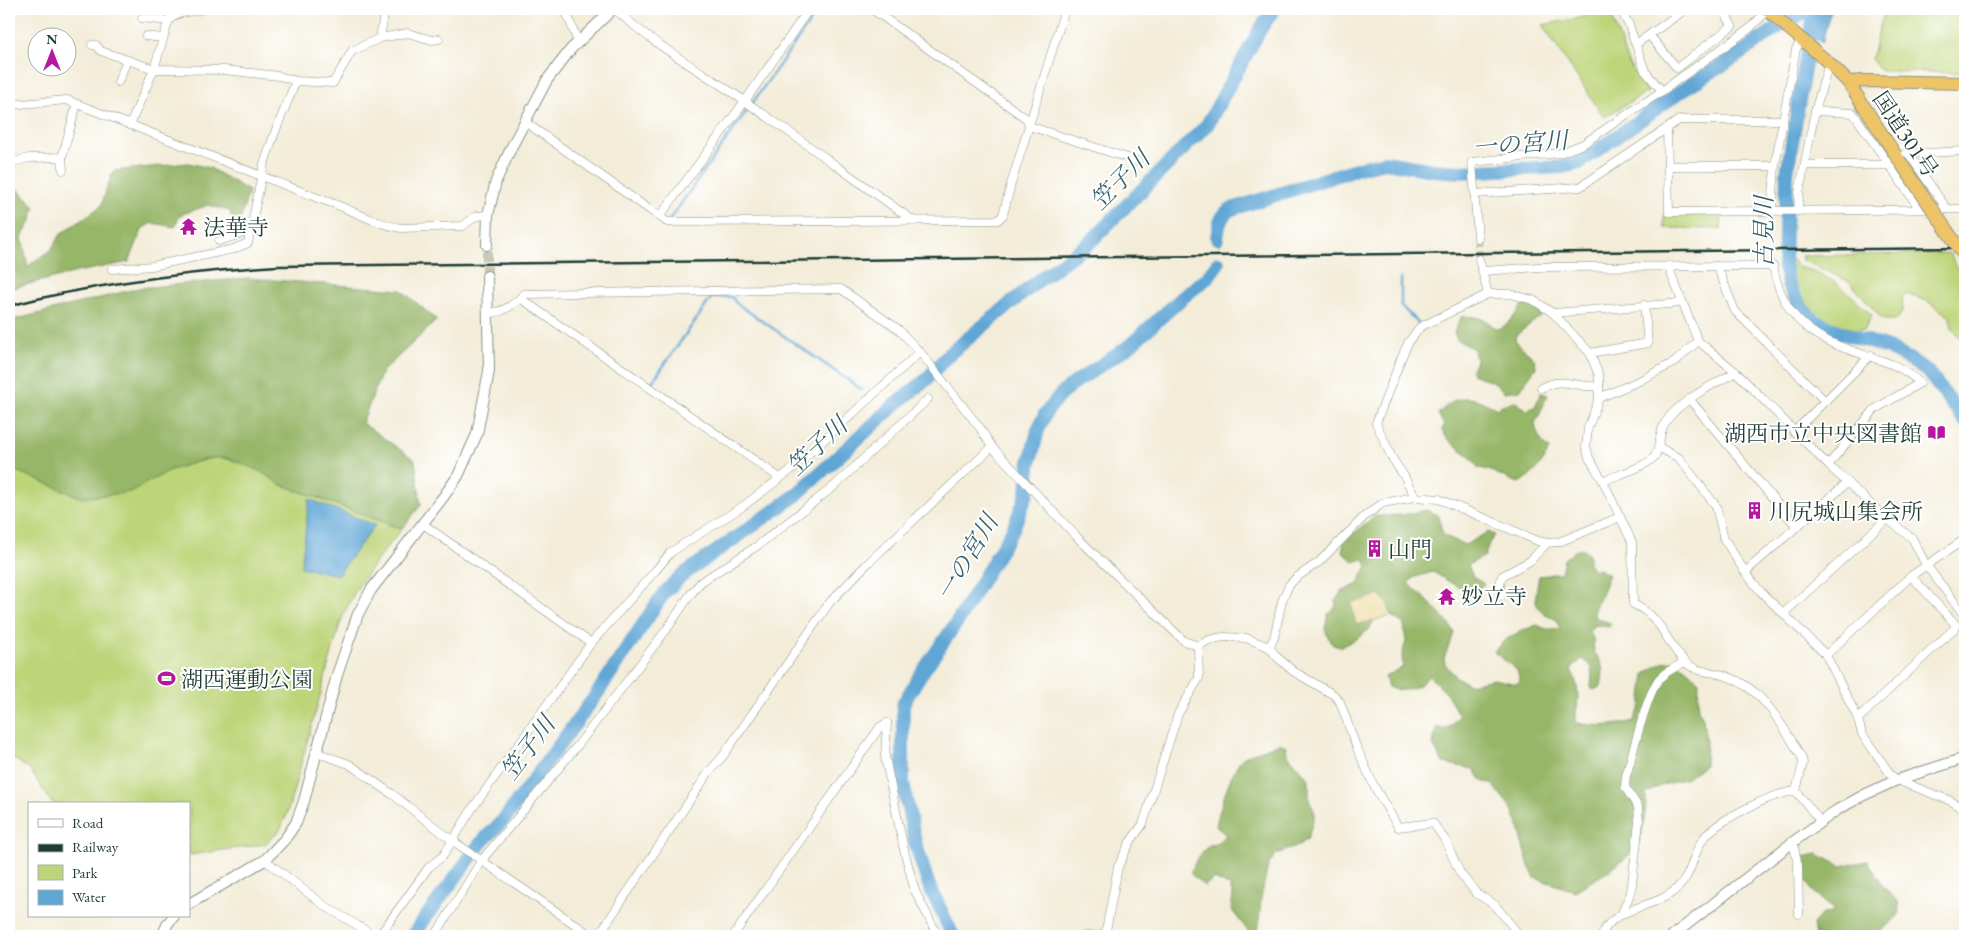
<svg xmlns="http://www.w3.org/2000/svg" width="1974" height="945" font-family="'EB Garamond','Noto Serif JP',serif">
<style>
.green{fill:#bdd478;stroke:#6e8856}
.forest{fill:#96b668;stroke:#5a7a4e}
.sand{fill:#eeda9e;stroke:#868c69}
.water{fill:#5fa6d5;stroke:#3f7284}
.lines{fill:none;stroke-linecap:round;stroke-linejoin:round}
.stream{stroke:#5fa6d5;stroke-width:2.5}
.river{stroke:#5fa6d5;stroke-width:14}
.minor-tunnel{stroke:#c9c9b7;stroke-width:8;stroke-dasharray:8 4;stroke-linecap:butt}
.tertiary-tunnel{stroke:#c9c9b7;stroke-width:10;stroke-dasharray:10 5;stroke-linecap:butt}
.minor-casing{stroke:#899486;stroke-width:9}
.tertiary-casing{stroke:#899486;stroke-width:12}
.trunk-casing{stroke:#899486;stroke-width:14}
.minor{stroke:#fff;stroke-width:8}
.tertiary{stroke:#fff;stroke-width:10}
.trunk{stroke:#eec469;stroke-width:12}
.rail{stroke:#1f3d34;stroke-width:2.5}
.trunk-bridge-casing{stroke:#899486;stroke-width:14;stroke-linecap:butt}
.trunk-bridge{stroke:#eec469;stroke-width:12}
.labels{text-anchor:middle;stroke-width:4;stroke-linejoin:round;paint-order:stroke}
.street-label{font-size:22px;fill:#1f3d34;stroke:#fff}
.poi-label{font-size:22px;fill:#1f3d34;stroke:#fff;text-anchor:start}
.water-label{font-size:24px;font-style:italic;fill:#35626c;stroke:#fff}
</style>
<rect width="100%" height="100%" fill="#fff"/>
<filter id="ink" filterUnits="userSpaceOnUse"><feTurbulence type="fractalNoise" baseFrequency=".02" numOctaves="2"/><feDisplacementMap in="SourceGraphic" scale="10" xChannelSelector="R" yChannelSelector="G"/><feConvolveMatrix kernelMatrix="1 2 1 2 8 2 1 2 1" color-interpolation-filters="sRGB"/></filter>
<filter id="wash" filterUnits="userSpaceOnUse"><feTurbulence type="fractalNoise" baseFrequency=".0096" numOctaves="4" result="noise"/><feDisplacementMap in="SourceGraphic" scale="20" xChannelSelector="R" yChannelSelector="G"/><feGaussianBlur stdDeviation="1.12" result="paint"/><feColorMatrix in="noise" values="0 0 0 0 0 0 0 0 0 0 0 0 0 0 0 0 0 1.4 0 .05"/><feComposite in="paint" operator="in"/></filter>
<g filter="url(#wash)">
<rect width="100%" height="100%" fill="#f3ecd8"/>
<!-- green -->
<g class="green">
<path d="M1596,9H1601L1613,20L1628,63L1648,92L1604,117L1542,25L1588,16Z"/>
<path d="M1885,9H1965V73L1881,71L1871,59Z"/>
<path d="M1722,214L1721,229L1664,228V215Z"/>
<path d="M1949,253L1965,281V305L1963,319L1965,323V337L1962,340L1952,328L1950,317L1927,301L1906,294L1902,300L1903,310L1897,320H1883L1850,282L1802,260L1801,256Z"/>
<path d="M1790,258L1800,268C1828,271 1853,297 1872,315L1864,330L1860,329L1859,331L1822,319L1808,305L1792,284L1789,269Z"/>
<path d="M218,457L241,462L260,471L280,484L402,529C378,559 353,587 340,624L287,814L280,830L265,844L189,855V804H56L51,802L30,770L9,755V468L23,472L130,492L170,470L199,461Z"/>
</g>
<!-- forest -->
<g class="forest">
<path d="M188,163L210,168L249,191L236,234L230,211L208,205L180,215L175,227L152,223L143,228L129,262L77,272L9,289V185L18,189L35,207L30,223L22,237L28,268L33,262L51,250L61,234L101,206L113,171Z"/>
<path d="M248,278L401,290L437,320L382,372L362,423L415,460L421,505L402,529L280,484L260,471L227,458H210L170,470L130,492L82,498L9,468V321L139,288Z"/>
<path d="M1527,299L1545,310L1541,316L1516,335L1515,340L1535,360L1536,367L1520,390L1504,392L1494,382L1472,374L1471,371L1476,361L1474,349L1457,340L1454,332L1461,317C1475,315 1487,319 1496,329C1510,328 1518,309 1527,299Z"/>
<path d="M1541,393L1548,395C1542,404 1541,414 1535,423C1536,434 1541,442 1549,449C1542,466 1535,473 1520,483C1504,480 1494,469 1478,468C1471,452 1451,447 1442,431L1444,425L1438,414C1459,391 1473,396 1497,409L1502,405L1514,401L1527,410L1535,407Z"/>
<path d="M1427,510L1438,515L1443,535L1465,545L1488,532L1495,535L1489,543L1485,556L1468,565L1473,577L1484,584C1471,600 1446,579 1433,572L1415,577L1408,583C1421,595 1447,617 1454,633L1444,658L1445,664L1456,677L1469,684L1494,679L1517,684L1520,680L1517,670L1494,652C1504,637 1521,631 1537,625L1546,629H1560L1557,620C1532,609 1534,602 1539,576L1561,573L1564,559L1579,548L1589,554V563L1594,570L1598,569L1609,575C1604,584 1601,600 1595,606L1594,617L1611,623L1609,627L1594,625L1589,632L1593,638L1594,653C1604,664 1604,671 1601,686L1594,690L1591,688L1592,667L1582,659L1571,670C1576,678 1578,689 1578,698C1578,709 1574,711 1577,723C1596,727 1615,726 1634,721L1641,706L1645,674C1672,654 1675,658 1699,681L1698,709L1703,718L1706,743L1705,765L1687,778L1660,786L1646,794C1647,805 1643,839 1636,847C1621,866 1596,878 1575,891L1535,878L1529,866L1520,831L1512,809L1492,784L1482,781L1474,769L1443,763L1433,745L1436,728L1450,727L1459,716L1447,694L1429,676C1418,689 1403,694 1388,687L1385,677L1403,667L1402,654L1406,642L1404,624L1384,612H1375C1374,616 1374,621 1372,624C1366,635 1351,642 1340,647L1333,645L1329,639L1325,629L1328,614L1336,606V601L1341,592L1358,584L1367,566L1364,559L1354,562L1342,551L1344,542L1374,516L1403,515Z"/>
<path d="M1279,743L1286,746L1287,754L1309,779V799L1315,813L1308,838L1298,846L1276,854L1268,866L1261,898L1258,936H1252L1231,909L1233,896L1230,886L1214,879L1204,886L1190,873L1198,857L1209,845L1216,844L1226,835L1216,826C1219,811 1232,766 1243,758C1254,751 1268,749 1279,743Z"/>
<path d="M1817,854L1841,866L1868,861L1883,886L1898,901L1899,915L1880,932L1867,936H1815L1813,924L1821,915L1834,911C1817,893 1797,885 1804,857Z"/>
</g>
<!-- sand -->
<path class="sand" d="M1379,595L1388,604L1391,616L1356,625L1351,603Z"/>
<!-- water -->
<g class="water">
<path d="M1785,9H1831L1822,43L1810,35C1812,27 1815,20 1810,13L1793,20L1783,10Z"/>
<path d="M309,499L375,525L338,575L301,567Z"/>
</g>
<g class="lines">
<!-- stream -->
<g class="stream">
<path d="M670,219L819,9"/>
<path d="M1401,278V306L1419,324"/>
<path d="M650,385L712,297H732L736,303L861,389"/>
</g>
<!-- river -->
<g class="river">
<path d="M1814,9L1787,173L1784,265L1788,285L1801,308L1815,321L1842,333L1888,348L1909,359L1927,371L1965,421"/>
<path d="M1217,238C1219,226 1219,218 1229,210L1359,168L1385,162L1433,170L1459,172L1563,167L1579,163L1690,85L1731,60L1777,28L1809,9"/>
<path d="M412,936L480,844L506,817L594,698L664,593L681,576L795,496L897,403L926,380L948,355L1039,280L1089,243L1207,125L1261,28L1274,9"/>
<path d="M953,936L928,883L915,842L903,783V704L919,677L959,619L1013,529L1027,494L1029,466L1038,430L1045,414L1061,394L1076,382L1128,347L1182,298L1207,278L1218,263"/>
</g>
</g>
</g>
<g filter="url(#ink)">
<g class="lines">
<!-- minor-tunnel -->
<path class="minor-tunnel" d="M1478,238L1479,259"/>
<!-- tertiary-tunnel -->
<path class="tertiary-tunnel" d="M487,276V245"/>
<defs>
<g id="minor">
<path d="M565,9L578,42"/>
<path d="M615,9C653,45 703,72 746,102C803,141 858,182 914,221"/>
<path d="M872,9L1027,119L1029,126"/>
<path d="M142,18L169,21"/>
<path d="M146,36L162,38"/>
<path d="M1650,36L1677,68L1732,26L1723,9"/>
<path d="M380,38L408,33L432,40L439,39"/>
<path d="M1636,44L1686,9"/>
<path d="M92,45H96L101,51L154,69L224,70L279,76L296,81L333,83L352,51L380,38L385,9"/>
<path d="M118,82L127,60"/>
<path d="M1662,91L1749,29L1768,10"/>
<path d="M9,105L67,100L323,200C350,208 374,224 401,228L463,226L476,216L488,215"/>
<path d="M1815,111L1853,113L1919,208"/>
<path d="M1783,120L1796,49L1802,39"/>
<path d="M525,122L667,222L998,220L1003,215L1011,184L1065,9"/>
<path d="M130,125L154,69L169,19L181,13L205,9"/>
<path d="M1029,126L1137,161"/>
<path d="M1667,128L1669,212L1965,209"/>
<path d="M1908,153L1947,209"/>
<path d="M1905,154L1965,151"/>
<path d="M62,157L63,170"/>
<path d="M9,163L29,158L62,157L77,104"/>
<path d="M1805,165H1887"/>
<path d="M1668,166H1775"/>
<path d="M1475,194L1580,187L1679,120H1783L1775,166L1772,211"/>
<path d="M1798,211L1799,193L1815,111L1829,63"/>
<path d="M660,216L745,101L809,9"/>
<path d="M1478,238L1472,162L1560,153L1583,144L1662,91L1645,71L1629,25L1620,9"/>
<path d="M219,241L251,231"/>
<path d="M1479,259L1488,294"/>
<path d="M1668,266L1698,341L1736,372L1828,465L1887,519L1912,538L1926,565L1965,616"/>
<path d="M1717,266L1735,311L1825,401"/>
<path d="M112,269L152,266L234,249L248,243L264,164L275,132L296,81"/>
<path d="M1483,271L1538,267L1773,266C1781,309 1803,333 1844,348C1873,359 1897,361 1920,383L1875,409L1828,465"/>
<path d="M520,298L780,478"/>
<path d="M488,313C502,313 515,304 524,294L841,289L898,329L920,352L980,428L992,447L1080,540L1184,641L1198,646L1209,640L1223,637L1246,638L1269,647L1277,657L1293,671L1334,695L1340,702L1356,746L1374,786L1398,827L1433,823L1445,840L1460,873L1476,893L1495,905L1520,936"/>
<path d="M1553,313L1682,303"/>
<path d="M1590,353L1648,343L1644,305"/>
<path d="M1541,388C1565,375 1575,389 1599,386"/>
<path d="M1599,398L1641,380L1675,362L1698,341"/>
<path d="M1690,400L1797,527"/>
<path d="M1794,432L1871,355"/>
<path d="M1658,447L1679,458L1716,506L1724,539L1745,572L1761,592L1826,655L1858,719L1862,734L1891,775L1897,780L1951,801L1965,810"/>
<path d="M1603,481C1614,476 1649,466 1655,456C1660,448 1659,436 1663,427C1673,404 1715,383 1736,372"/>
<path d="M1415,497L1404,476L1392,458L1376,423L1401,359L1408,343L1420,327L1488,294H1510L1533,300L1553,313L1590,353L1599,376V398L1588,428L1586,446L1589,458L1603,481L1632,542L1633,604C1665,619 1664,642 1686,663C1697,673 1713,671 1726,676C1763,688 1782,725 1801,756L1803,763L1796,791L1821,822"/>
<path d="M423,524L591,643"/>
<path d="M1745,572L1848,482"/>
<path d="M1501,596L1500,584L1502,576L1530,561L1547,543"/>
<path d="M1784,613L1887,519"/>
<path d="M1269,647L1274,638L1282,601L1289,585L1297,577L1319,562L1366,515L1383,503L1415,497L1439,499L1538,541L1547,543L1559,542L1620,517"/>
<path d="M1826,655L1911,576L1965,539"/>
<path d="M1858,719L1957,626L1911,576"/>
<path d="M887,723L885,757L904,850L915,891L938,936"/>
<path d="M315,752L349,764L392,794L453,841L592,936"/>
<path d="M1793,842L1798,866L1799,914"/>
<path d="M265,860L325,906L375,936"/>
<path d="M1621,915L1631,892L1639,822L1638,807L1625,787L1626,776C1633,753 1646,696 1659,679C1666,671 1676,667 1685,662"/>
<path d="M379,936L429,867L443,856L472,809L591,643L656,570L671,552L742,507L791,470L920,352"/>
<path d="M435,936L481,861L578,745L667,629L690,595L701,582L757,546L832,488L928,399"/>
<path d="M598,936L709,772L723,756L830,602L868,563L992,447"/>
<path d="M733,936L880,727L887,723"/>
<path d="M1084,936L1105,935"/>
<path d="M1105,936L1118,867L1130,842L1143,824L1178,714L1199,678L1198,646"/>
<path d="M1602,936C1609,909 1650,908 1670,894C1694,878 1690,858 1703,839C1717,820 1773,793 1796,791"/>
<path d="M1960,936L1965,931"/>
</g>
<g id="tertiary">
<path d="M487,245L488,215L496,181L512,146L547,80L571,49L613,9"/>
<path d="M189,904L265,860L285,839L296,823L304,801L337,675L358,614L371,590L444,496L458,476L477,434L489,371L487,276"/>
<path d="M162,936L168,923L174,916"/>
<path d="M1672,936L1793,842L1837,810L1864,795L1897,780L1965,758"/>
</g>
<g id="trunk">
<path d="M1766,9L1829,63L1848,82L1899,160"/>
<path d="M1848,82L1864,81L1965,83"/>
</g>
</defs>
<!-- minor casing -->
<use href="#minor" class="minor-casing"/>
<!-- tertiary casing -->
<use href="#tertiary" class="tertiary-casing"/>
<!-- trunk casing -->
<use href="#trunk" class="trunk-casing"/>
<!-- minor -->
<use href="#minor" class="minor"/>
<!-- tertiary -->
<use href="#tertiary" class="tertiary"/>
<!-- trunk -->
<use href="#trunk" class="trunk"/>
<!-- rail -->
<path class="rail" d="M9,306C97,283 187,272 278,266L1965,248"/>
<defs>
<path id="trunk-bridge" d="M1899,160L1965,257"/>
</defs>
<!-- trunk-bridge casing -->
<use href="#trunk-bridge" class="trunk-bridge-casing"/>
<!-- trunk-bridge -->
<use href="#trunk-bridge" class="trunk-bridge"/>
</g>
</g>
<!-- icons -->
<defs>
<symbol id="temple-bare" viewBox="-9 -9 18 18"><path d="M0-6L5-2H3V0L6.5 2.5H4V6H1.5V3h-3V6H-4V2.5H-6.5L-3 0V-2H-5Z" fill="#b5179e" stroke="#fff" stroke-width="2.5" paint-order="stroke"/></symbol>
<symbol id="library-bare" viewBox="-9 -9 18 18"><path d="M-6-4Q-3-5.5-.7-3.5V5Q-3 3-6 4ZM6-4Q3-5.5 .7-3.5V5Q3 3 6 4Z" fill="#b5179e" stroke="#fff" stroke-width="2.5" paint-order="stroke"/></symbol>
<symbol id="building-bare" viewBox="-9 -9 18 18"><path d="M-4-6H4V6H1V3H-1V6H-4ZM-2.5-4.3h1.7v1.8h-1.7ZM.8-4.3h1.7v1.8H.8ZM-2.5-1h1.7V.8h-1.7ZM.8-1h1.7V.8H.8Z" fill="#b5179e" stroke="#fff" stroke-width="2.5" paint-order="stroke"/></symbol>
<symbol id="stadium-bare" viewBox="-9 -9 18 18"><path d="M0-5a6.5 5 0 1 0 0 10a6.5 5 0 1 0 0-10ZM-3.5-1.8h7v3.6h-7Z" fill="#b5179e" stroke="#fff" stroke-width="2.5" paint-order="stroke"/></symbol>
</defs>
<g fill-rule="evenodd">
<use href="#temple-bare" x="176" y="214" width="25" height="25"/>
<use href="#library-bare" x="1924" y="420" width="25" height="25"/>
<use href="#building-bare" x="1742" y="498" width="25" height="25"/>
<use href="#building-bare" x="1362" y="536" width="25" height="25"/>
<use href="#temple-bare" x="1434" y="584" width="25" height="25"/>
<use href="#stadium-bare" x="154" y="666" width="25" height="25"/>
</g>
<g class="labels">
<!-- street labels -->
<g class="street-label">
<text transform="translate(1906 134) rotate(56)" y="8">国道301号</text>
</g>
<!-- poi labels -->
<g class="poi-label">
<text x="203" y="235">法華寺</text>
<text x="1922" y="441" text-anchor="end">湖西市立中央図書館</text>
<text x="1769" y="519">川尻城山集会所</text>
<text x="1388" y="557">山門</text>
<text x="1461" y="604">妙立寺</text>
<text x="181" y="687">湖西運動公園</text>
</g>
<!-- water labels -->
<g class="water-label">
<text transform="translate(1520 144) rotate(-5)" y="8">一の宮川</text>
<text transform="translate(1120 180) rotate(-45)" y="8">笠子川</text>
<text transform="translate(1764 232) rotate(-90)" y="8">古見川</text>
<text transform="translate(817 446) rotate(-43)" y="8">笠子川</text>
<text transform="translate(967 558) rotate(-59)" y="8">一の宮川</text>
<text transform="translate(528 748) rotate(-53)" y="8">笠子川</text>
</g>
</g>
<!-- margin -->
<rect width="1974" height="945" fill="none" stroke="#fff" stroke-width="30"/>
<!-- legend -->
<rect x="28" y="802" width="162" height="115" fill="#ffffff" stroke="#a5b1ae"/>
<rect x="38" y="819" width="25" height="8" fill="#ffffff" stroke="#a5b1ae"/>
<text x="72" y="828" font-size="15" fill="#1f3d34">Road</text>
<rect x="38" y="844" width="25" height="8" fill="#1f3d34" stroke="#a5b1ae"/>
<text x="72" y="852" font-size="15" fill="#1f3d34">Railway</text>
<rect x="38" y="865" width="25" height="15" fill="#bdd478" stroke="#a5b1ae"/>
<text x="72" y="878" font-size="15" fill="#1f3d34">Park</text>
<rect x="38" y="890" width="25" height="15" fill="#5fa6d5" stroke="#a5b1ae"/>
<text x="72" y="902" font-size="15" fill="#1f3d34">Water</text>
<!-- north arrow -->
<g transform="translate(52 52)"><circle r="24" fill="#ffffff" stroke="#a5b1ae"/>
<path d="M0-4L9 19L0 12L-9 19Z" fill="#b5179e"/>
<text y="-8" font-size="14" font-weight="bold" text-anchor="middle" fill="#1f3d34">N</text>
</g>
</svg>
